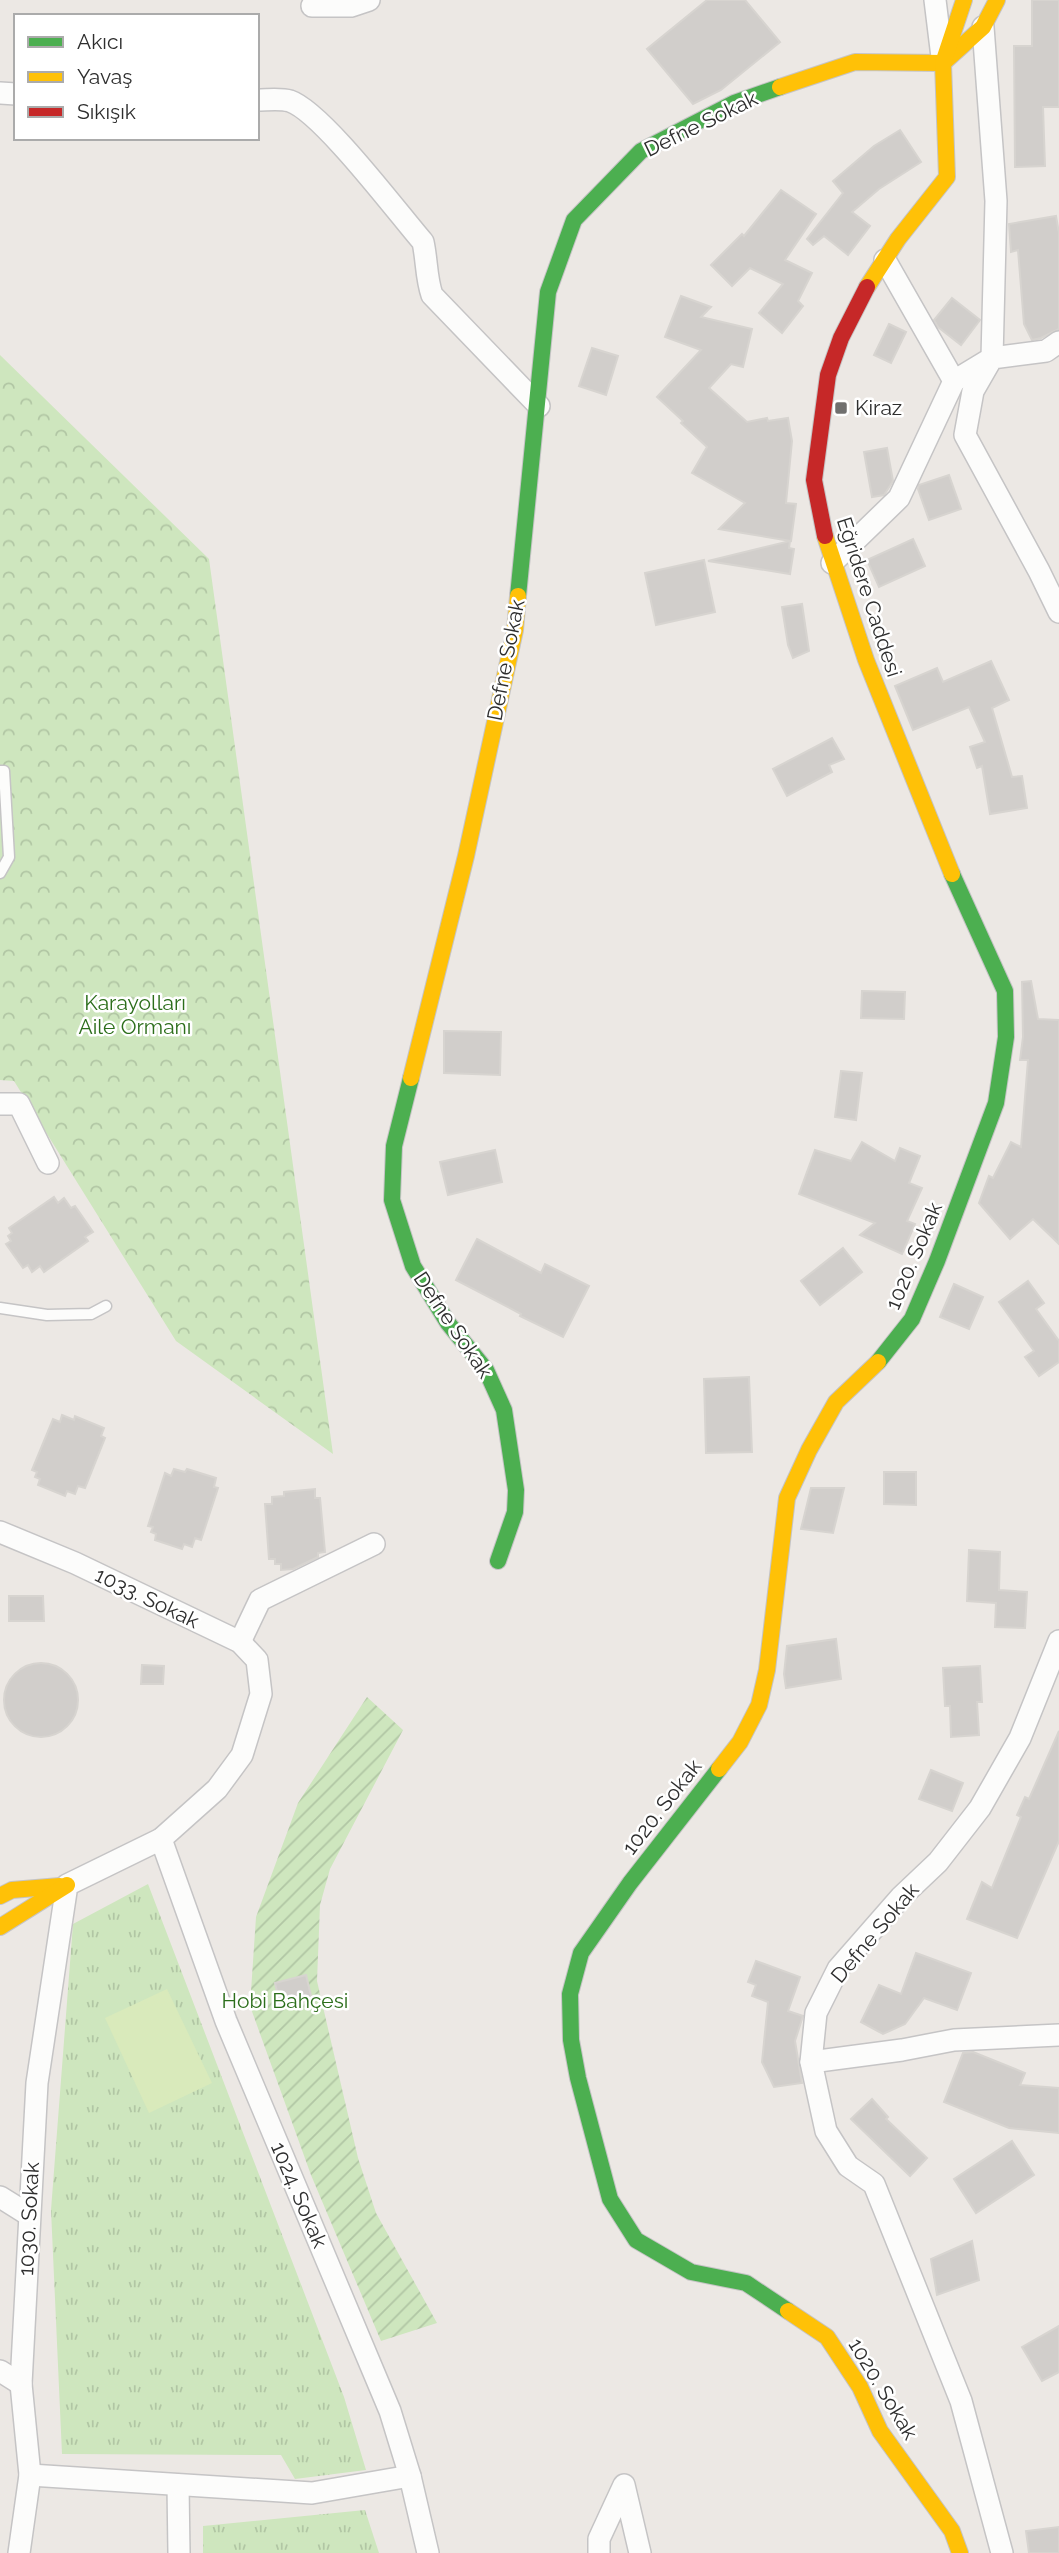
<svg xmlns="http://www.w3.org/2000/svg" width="1059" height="2553" font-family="Raleway,sans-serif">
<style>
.forest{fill:url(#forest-crowns)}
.park{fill:url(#park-tufts)}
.garden{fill:url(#garden-furrows)}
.pitch{fill:#d9eabb}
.building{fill:#d1cecb;stroke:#d7d4d0;stroke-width:2}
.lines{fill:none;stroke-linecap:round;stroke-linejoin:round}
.lane-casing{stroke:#c5c4c5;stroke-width:13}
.street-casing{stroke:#c5c4c5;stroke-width:24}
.fast-casing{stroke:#c5c4c5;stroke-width:18}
.slow-casing{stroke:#c5c4c5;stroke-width:18}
.jam-casing{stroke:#c5c4c5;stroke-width:18}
.lane{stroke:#fcfcfb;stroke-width:10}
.street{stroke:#fcfcfb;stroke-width:21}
.fast{stroke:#4caf50;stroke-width:16}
.slow{stroke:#ffc107;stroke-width:16}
.jam{stroke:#c62828;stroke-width:16}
.poi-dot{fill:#706f6e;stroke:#fff;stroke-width:2.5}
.labels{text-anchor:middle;stroke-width:5;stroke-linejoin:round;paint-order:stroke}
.street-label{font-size:21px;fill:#2e2e2e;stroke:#fff}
.poi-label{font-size:21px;fill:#2e2e2e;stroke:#fff;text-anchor:start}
.park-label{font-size:21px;fill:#2c6e1b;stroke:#fff}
</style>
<defs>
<pattern id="forest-crowns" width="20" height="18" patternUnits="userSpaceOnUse" patternTransform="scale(1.75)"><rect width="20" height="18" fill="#cee6be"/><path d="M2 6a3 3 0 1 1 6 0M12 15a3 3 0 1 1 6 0" fill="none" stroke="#b1c6a4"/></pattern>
<pattern id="park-tufts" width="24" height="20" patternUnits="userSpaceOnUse" patternTransform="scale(1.75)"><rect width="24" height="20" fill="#cee6be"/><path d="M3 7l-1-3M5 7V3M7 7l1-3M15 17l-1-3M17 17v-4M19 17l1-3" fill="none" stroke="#b1c6a4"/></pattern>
<pattern id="garden-furrows" width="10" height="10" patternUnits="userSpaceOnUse" patternTransform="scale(1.75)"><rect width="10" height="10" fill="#cee6be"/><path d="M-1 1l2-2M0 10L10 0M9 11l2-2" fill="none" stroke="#b1c6a4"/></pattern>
</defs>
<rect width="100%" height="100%" fill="#ece8e4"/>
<!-- forest -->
<path class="forest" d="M0,355L209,559L333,1454L176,1341L14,1081L0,1080Z"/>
<!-- park -->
<g class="park">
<path d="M148,1884L344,2397L366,2470L295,2479L281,2455L62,2454L51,2210L73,1924Z"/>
<path d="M365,2510L379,2553H203V2526Z"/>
</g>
<!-- garden -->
<path class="garden" d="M367,1697L403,1730L330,1869L320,1905L317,1981L358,2158L376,2213L437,2323L381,2341L311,2175L250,2006L256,1917L298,1803Z"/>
<!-- pitch -->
<path class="pitch" d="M167,1989L212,2083L149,2113L105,2018Z"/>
<!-- building -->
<g class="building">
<path d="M707,0H745L780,42L721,90L693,104L647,49Z"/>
<path d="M1032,0H1059V107H1043L1045,166L1015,167L1014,46H1032Z"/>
<path d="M900,130L921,162L879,189L852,212L870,226L848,255L824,236L813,245L807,239L843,193L833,181L874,146Z"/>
<path d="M781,190L816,214L785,260L812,273L798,301L803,306L782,333L759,313L783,284L750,268L732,286L711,265L742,234L744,236Z"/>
<path d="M1056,216L1059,233V329L1041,338L1032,340L1024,324L1018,250L1011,252L1009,224Z"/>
<path d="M681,296L711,307L701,317L752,329L743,367L731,364L709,388L747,422L767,418L768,421L788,418L792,441L786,503L796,504L791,541L719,529L745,503L692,473L707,447L681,423L683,421L657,397L701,350L665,337Z"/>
<path d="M952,298L980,320L961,345L938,327L934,320Z"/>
<path d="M889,324L906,332L891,363L874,355Z"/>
<path d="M592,348L618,356L606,395L579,386Z"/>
<path d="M887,448L893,481L884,495L872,497L864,452Z"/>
<path d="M949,475L961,509L929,520L918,489L919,485Z"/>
<path d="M913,539L925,566L879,587L867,560Z"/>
<path d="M790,541L789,548L794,549L790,574L708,561Z"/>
<path d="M704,560L715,612L656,625L645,573Z"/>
<path d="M802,604L809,651L793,658L788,645L782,607Z"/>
<path d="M991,661L1009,700L992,708L1012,777L1022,776L1027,808L990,814L982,766L977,768L970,747L985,742L969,707L913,730L895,686L937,668L943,682Z"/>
<path d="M832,738L844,759L829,765L832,772L787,796L773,769Z"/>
<path d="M1031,981L1038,1019L1059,1020V1244L1033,1219L1010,1239L979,1203L989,1176L993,1178L1011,1142L1021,1147L1028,1060H1020L1023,1037L1022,982Z"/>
<path d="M862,991L905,992L904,1019L861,1018Z"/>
<path d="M444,1031L501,1032L500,1075L444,1073Z"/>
<path d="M841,1071L862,1073L856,1120L835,1117Z"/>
<path d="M862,1142L895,1161L900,1148L920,1156L909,1183L922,1188L907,1221L915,1224L902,1254L860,1235L875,1223L799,1194L815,1150L851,1161Z"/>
<path d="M495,1150L502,1182L448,1195L440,1162Z"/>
<path d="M54,1197L58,1203L64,1198L71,1208L75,1206L93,1232L85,1237L88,1241L44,1272L40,1266L32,1272L28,1265L23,1268L6,1244L11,1241L8,1236L12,1233L9,1228Z"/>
<path d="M477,1239L541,1273L545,1264L589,1286L563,1337L520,1316L521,1314L456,1280Z"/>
<path d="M843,1248L862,1272L820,1305L801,1281Z"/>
<path d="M1028,1281L1044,1303L1036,1309L1059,1341V1362L1039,1376L1025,1357L1034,1351L999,1302Z"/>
<path d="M954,1284L983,1297L969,1329L940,1317Z"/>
<path d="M749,1377L752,1452L706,1453L704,1379Z"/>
<path d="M62,1415L74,1420L75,1416L104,1428L101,1436L105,1438L85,1488L78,1486L75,1494L67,1491L65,1496L38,1485L40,1479L35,1477L37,1472L32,1470L53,1419L60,1422Z"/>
<path d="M174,1469L185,1472L187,1469L216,1478L214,1487L218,1488L201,1540L195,1538L192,1547L184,1544L182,1549L155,1540L156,1534L151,1532L153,1527L148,1526L165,1473L171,1476Z"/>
<path d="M884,1472H916V1505L884,1504Z"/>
<path d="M811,1488H844L833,1533L801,1529Z"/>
<path d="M315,1489V1498H320L325,1552L318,1553V1557L293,1569L281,1570V1564H275V1559H269L265,1504H272V1497L284,1496V1492Z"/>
<path d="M969,1550L1000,1552L999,1590L1027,1592L1025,1628L995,1627L996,1603L967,1601Z"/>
<path d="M9,1596H43L44,1621H9Z"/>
<path d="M836,1639L841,1679L786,1688L784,1674L787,1646Z"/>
<circle cx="41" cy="1700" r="37"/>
<path d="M142,1665L164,1666L163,1684H141Z"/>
<path d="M980,1666L982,1702H977L979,1735L951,1737L950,1706H945L943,1668Z"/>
<path d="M1059,1731V1841L1017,1938L967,1919L982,1882L992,1888L1021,1817L1017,1815L1025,1797L1029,1799Z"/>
<path d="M931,1770L963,1783L952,1811L919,1799Z"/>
<path d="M916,1953L971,1973L957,2010L924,1998L905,2024L883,2034L861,2022L879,1985L901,1994Z"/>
<path d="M756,1961L800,1977L788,2011L803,2016L795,2041L802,2083L774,2087L762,2062L768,2002L752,1996L756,1985L748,1982Z"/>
<path d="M306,1975L312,2000L281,2008L275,1983Z"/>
<path d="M973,2052L1025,2073L1020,2085L1059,2088V2133L1009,2128L944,2102L963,2053Z"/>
<path d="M872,2099L888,2117L886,2119L927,2158L910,2176L851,2119Z"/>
<path d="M1012,2141L1034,2175L976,2213L954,2179Z"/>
<path d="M972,2241L979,2280L937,2295L931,2259Z"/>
<path d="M1059,2326V2372L1042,2381L1022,2347Z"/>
<path d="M1059,2527V2553H1029L1026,2531Z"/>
</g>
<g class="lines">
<defs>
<g id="lane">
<path d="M0,771H4L9,857L0,873"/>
<path d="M0,1308L47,1315L91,1314L106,1306"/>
</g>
<g id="street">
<path d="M935,0L942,57"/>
<path d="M312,6H351L369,0"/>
<path d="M0,93L16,94"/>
<path d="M257,100C267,100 280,98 290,101C322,112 397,212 423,242C427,260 426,278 432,295L539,406"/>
<path d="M885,260L954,381"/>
<path d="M1059,342L1046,351L992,358L973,391L965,435L1039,571L1059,612"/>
<path d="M832,563L899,498L954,381L992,358L996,201L983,27"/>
<path d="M0,1104H19L48,1163"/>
<path d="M0,1532L75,1563L240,1642L257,1660L261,1694L242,1755L217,1789L161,1839L67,1885L37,2083L21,2384L30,2475L19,2553"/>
<path d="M240,1642L260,1600L374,1544"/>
<path d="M161,1839L226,2021L390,2411L410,2476L428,2553"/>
<path d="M811,2062L902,2050L954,2040L1059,2035"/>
<path d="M0,2197L29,2215"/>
<path d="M0,2371L21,2384"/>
<path d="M30,2475L312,2493L410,2476"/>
<path d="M178,2485L179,2553"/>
<path d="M599,2553V2539L624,2485L640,2553"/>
<path d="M1002,2553L961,2401L874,2184L848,2166L826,2131L811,2062L816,2013L838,1969L901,1897L938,1862L980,1808L1020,1738L1059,1641"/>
</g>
<g id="fast">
<path d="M518,596L548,292L574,220L641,151L734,103L780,87"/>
<path d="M411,1078L394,1146L392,1200L413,1266L448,1323L486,1370L504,1410L516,1490L515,1512L498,1561"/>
<path d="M878,1362L912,1319L937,1261L996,1103L1006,1037L1005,991L952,874"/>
<path d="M719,1769L630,1883L581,1953L570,1994L571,2040L578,2078L610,2199L636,2240L691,2272L746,2283L788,2311"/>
</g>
<g id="slow">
<path d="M780,87L855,62L943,63L983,27L997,0"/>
<path d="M867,287L898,239L947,177L943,63L964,0"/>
<path d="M825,536L866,660L952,874"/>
<path d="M411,1078L466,856L515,630L518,596"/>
<path d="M719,1769L740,1742L759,1705L767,1670L787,1498L809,1450L836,1402L878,1362"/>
<path d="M0,1896L12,1890L60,1886"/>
<path d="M0,1927L67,1885"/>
<path d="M788,2311L827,2337L860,2387L880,2431L952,2531L960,2553"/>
</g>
<path id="jam" d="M825,536L814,480L828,375L841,338L867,287"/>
</defs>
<!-- lane casing -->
<use href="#lane" class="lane-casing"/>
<!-- street casing -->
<use href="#street" class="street-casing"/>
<!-- fast casing -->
<use href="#fast" class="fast-casing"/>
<!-- slow casing -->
<use href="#slow" class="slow-casing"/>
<!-- jam casing -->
<use href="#jam" class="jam-casing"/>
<!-- lane -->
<use href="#lane" class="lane"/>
<!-- street -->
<use href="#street" class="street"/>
<!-- fast -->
<use href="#fast" class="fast"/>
<!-- slow -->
<use href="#slow" class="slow"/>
<!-- jam -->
<use href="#jam" class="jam"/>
</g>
<!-- markers -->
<rect class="poi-dot" x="834" y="401" width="14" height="14" rx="3.5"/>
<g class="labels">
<!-- street labels -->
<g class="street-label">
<text transform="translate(701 124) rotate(-26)" y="7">Defne Sokak</text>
<text transform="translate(869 597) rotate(72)" y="7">Eğridere Caddesi</text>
<text transform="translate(506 660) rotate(-79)" y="7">Defne Sokak</text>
<text transform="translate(914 1256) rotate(-67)" y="7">1020. Sokak</text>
<text transform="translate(453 1325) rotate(56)" y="7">Defne Sokak</text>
<text transform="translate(147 1598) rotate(26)" y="7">1033. Sokak</text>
<text transform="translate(662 1807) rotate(-52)" y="7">1020. Sokak</text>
<text transform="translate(875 1933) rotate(-50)" y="7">Defne Sokak</text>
<text transform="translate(299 2195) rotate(67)" y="7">1024. Sokak</text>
<text transform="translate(29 2219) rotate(-87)" y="7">1030. Sokak</text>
<text transform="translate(883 2389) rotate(59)" y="7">1020. Sokak</text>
</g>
<!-- poi labels -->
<g class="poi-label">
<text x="855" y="415">Kiraz</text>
</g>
<!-- park labels -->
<g class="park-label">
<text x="135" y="1010">Karayolları<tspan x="135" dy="24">Aile Ormanı</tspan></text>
<text x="285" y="2008">Hobi Bahçesi</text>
</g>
</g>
<!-- legend -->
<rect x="14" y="14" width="245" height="126" fill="#ffffff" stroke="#ababab" stroke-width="2"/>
<rect x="28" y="37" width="35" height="10" fill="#4caf50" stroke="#ababab" stroke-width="2"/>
<text x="77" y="49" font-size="21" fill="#2e2e2e">Akıcı</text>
<rect x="28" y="72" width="35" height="10" fill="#ffc107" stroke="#ababab" stroke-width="2"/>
<text x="77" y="84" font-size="21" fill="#2e2e2e">Yavaş</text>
<rect x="28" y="107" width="35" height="10" fill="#c62828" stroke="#ababab" stroke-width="2"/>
<text x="77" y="119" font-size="21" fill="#2e2e2e">Sıkışık</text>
</svg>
